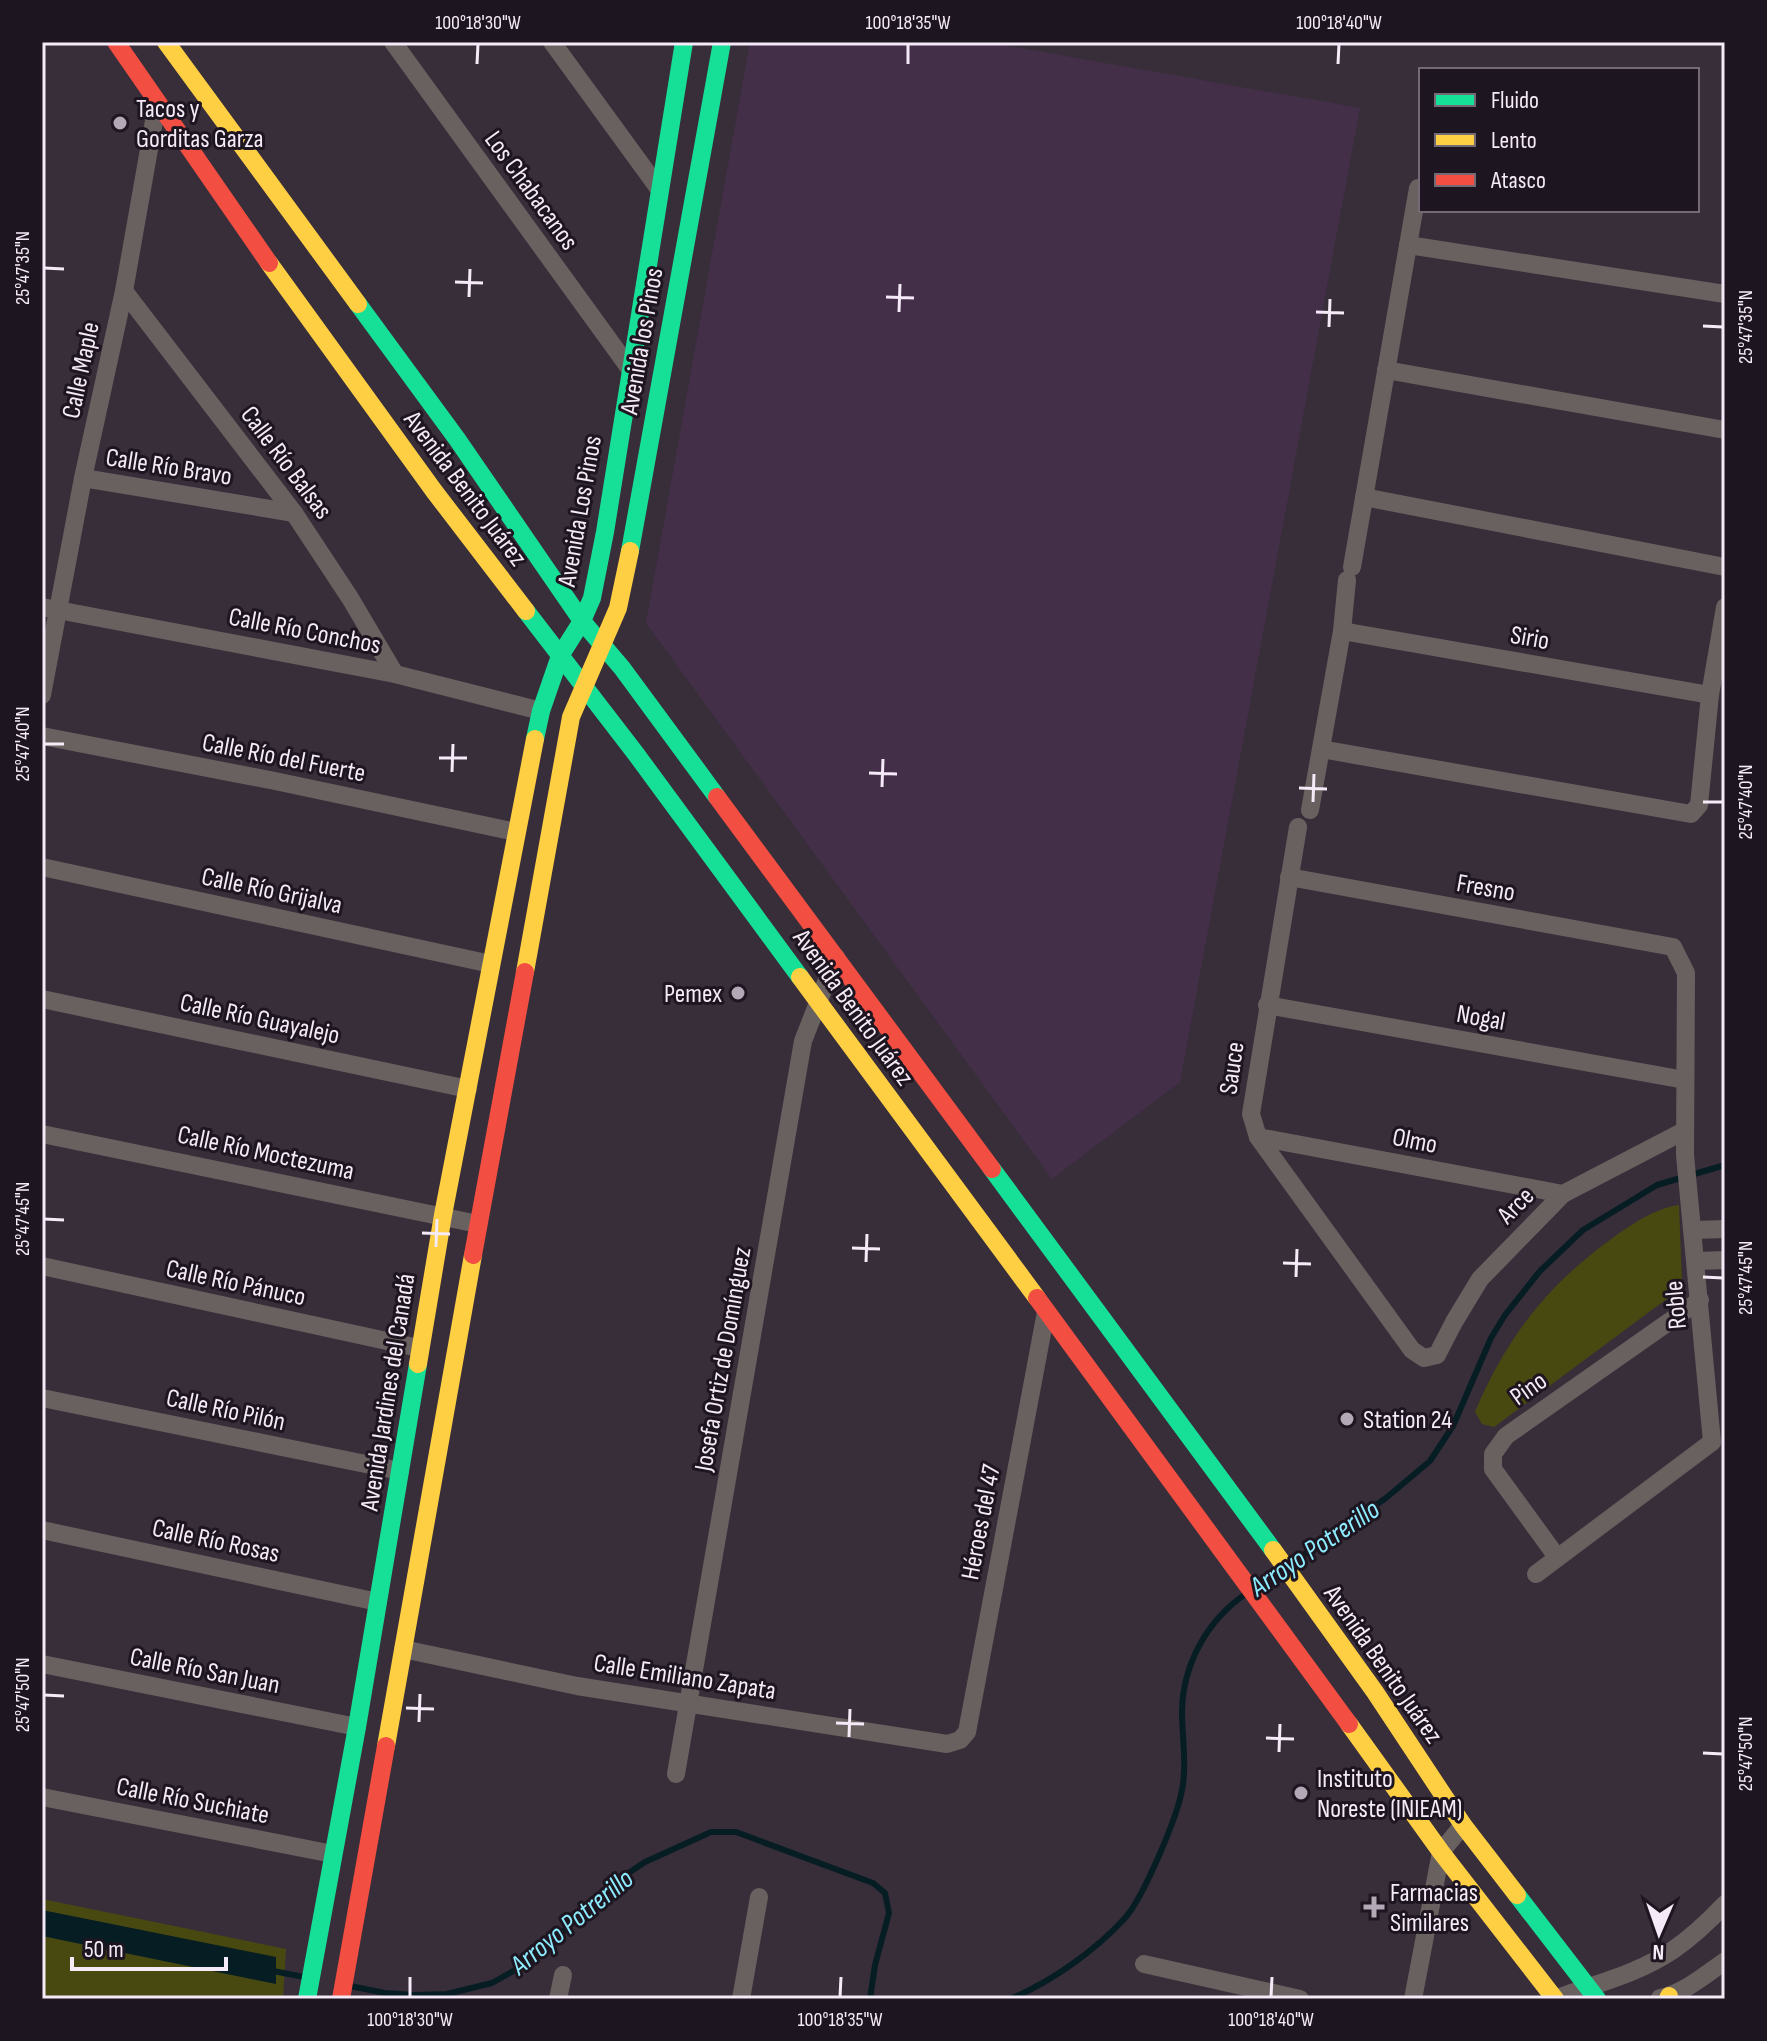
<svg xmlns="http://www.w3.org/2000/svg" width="1767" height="2041" font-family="'Sofia Sans Condensed',sans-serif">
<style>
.built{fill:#432f48}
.green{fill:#484910}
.water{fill:#061e23}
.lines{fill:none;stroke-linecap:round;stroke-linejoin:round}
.stream{stroke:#061e23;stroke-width:6}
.street{stroke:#69615f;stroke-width:18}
.fast{stroke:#16e098;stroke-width:18}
.slow{stroke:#ffcf43;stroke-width:18}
.jam{stroke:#f24e42;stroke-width:18}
.ticks{fill:none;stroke:#f5eaf8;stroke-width:3}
.poi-dot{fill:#b3a8b6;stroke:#1d151f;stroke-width:3}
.labels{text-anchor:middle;stroke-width:6;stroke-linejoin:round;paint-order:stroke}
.poi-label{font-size:26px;fill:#f5eaf8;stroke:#1d151f;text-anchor:start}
.street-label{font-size:26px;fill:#f5eaf8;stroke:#1d151f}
.water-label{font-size:28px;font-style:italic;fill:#8dedff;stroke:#1d151f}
.neatline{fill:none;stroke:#f5eaf8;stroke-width:3}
.ticks-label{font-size:20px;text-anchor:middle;fill:#f5eaf8}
</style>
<rect width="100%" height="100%" fill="#382e3a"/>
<!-- built -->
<path class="built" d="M750,42H986L1360,108L1180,1082L1052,1179L646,623Z"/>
<!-- green -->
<g class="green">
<path d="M1679,1205L1682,1282L1672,1295L1494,1427L1482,1424L1475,1412C1506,1338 1548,1284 1614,1237C1632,1224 1656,1208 1679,1205Z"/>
<path d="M42,1899L286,1949L283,1999H42Z"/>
</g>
<!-- water -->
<path class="water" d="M42,1910L276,1957V1984L42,1936Z"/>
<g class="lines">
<!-- stream -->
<g class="stream">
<path d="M1290,1564L1386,1498L1430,1461L1453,1426L1491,1338L1505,1315L1540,1271L1583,1230L1657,1185L1725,1165"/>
<path d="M1256,1586L1280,1570"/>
<path d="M268,1970L304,1977"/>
<path d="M350,1986L385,1993L414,1995L447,1994L492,1983L531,1961L621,1878L645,1862L711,1832H736L873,1883L885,1893L889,1913L875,1965L870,1999"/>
<path d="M1010,1999C1051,1982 1095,1951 1125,1918C1143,1898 1177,1818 1182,1790C1187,1763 1182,1738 1182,1711C1183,1663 1208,1619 1247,1593"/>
</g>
<!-- street -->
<g class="street">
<path d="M393,42L630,369"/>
<path d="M552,42L659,189"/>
<path d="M1408,245L1725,294"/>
<path d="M124,291L294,513L350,598L395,674"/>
<path d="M1386,370L1725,430"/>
<path d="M83,478L294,513"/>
<path d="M1364,497L1725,567"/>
<path d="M1352,567L1418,188"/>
<path d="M42,607L395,674L541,711"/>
<path d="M1342,631L1710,695"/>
<path d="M42,695L83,478L124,291L157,104"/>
<path d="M42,736L275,781L516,832"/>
<path d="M1321,749L1691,814L1699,805L1710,695L1725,607"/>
<path d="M1310,810L1342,631L1347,580"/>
<path d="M1298,827L1251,1114L1258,1137L1412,1350L1424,1358L1437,1355L1454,1322L1480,1279L1563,1194L1684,1131"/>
<path d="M42,867L491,964"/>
<path d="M1289,877L1673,947L1686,973L1685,1155L1712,1442L1536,1574"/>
<path d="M42,999L468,1089"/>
<path d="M1267,1005L1685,1080"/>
<path d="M42,1134L478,1224"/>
<path d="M1258,1137L1563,1194"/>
<path d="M1694,1230L1725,1229"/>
<path d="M1697,1261L1725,1260"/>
<path d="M42,1266L419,1348"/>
<path d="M42,1398L400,1471"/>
<path d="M42,1530L378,1602"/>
<path d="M1557,1557L1493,1469V1454L1506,1436L1700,1300"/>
<path d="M403,1649L577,1686L947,1744L960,1740L967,1732L1046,1312"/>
<path d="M42,1664L357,1727"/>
<path d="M676,1774L803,1041L836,957"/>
<path d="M42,1797L333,1854"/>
<path d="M1144,1964L1300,1999"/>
<path d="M1660,1998C1684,1993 1705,1975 1725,1961"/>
<path d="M558,1999L563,1975"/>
<path d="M741,1999L759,1897"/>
<path d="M1413,1999L1441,1852L1463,1825"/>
<path d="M1555,1999C1594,1984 1638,1974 1673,1950C1692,1937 1709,1921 1725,1904"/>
</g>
<!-- fast -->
<g class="fast">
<path d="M358,304L457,439L582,621L622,668L717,797"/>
<path d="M630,551L722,42"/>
<path d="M526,611L636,754L800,977"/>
<path d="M535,739L541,711L560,656L582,621L592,598L605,532L684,42"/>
<path d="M992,1169L1273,1550"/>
<path d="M1517,1895L1597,1999"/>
<path d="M307,1999L357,1727L418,1364"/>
</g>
<!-- slow -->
<g class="slow">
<path d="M166,42L358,304"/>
<path d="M269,263L434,491L526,611"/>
<path d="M525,972L571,717L618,608L630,551"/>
<path d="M800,977L1037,1298"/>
<path d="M418,1364L443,1215L535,739"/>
<path d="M1273,1550L1375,1692L1463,1825L1517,1895"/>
<path d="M1349,1724L1441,1852L1555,1999"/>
<path d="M386,1746L473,1255"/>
<path d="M1668,1999L1669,1996"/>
</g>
<!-- jam -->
<g class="jam">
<path d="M116,42L269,263"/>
<path d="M717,797L992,1169"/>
<path d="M473,1255L525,972"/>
<path d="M1037,1298L1349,1724"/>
<path d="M341,1999L386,1746"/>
</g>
</g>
<!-- ticks -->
<path class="ticks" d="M477,64L478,44M908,64V44M1338,64L1339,44M44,268L64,269M455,282L483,283M469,297L470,269M886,297L914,298M899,312L900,284M1316,312L1344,313M1703,326L1723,327M1329,327L1330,299M44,744H64M439,758H467M452,772L453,744M869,773L897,774M882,787L883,759M1299,788L1327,789M1313,802L1314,774M1703,802H1723M44,1219L64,1220M422,1233L450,1234M436,1247L437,1219M852,1248L880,1249M866,1262L867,1234M1283,1263L1311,1264M1296,1277L1297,1249M1703,1277L1723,1278M44,1695L64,1696M406,1708L434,1709M419,1722L420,1694M836,1723L864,1724M849,1737L850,1709M1266,1738L1294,1739M1279,1752L1280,1724M1703,1753L1723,1754M410,1997V1977M840,1997L841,1977M1271,1997L1272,1977"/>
<!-- markers -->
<g class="poi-dot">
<circle cx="120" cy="123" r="8"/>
<circle cx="738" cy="993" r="8"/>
<circle cx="1347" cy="1419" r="8"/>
<circle cx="1301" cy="1793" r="8"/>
<path d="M1370 1895h8v8h8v8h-8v8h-8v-8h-8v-8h8z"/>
</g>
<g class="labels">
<!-- poi labels -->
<g class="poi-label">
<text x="136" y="117">Tacos y<tspan x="136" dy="30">Gorditas Garza</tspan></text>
<text x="722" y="1002" text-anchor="end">Pemex</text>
<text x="1363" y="1428">Station 24</text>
<text x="1317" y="1787">Instituto<tspan x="1317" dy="30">Noreste (INIEAM)</tspan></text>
<text x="1390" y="1901">Farmacias<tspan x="1390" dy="30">Similares</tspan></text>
</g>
<!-- street labels -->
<g class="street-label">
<text transform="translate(532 190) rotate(54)" y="9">Los Chabacanos</text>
<text transform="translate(641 341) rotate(-80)" y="9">Avenida los Pinos</text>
<text transform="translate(80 370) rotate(-78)" y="9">Calle Maple</text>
<text transform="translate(287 462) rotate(53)" y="9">Calle Río Balsas</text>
<text transform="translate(169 466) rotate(9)" y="9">Calle Río Bravo</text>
<text transform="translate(466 488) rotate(53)" y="9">Avenida Benito Juárez</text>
<text transform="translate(579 511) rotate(-80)" y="9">Avenida Los Pinos</text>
<text transform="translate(305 630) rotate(11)" y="9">Calle Río Conchos</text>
<text transform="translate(1530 637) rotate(10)" y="9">Sirio</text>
<text transform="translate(284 757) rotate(11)" y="9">Calle Río del Fuerte</text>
<text transform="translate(1486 887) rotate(10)" y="9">Fresno</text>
<text transform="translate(272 890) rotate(12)" y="9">Calle Río Grijalva</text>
<text transform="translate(854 1007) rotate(54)" y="9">Avenida Benito Juárez</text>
<text transform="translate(1481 1017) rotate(10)" y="9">Nogal</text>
<text transform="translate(260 1018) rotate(12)" y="9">Calle Río Guayalejo</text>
<text transform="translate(1231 1068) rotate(-82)" y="9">Sauce</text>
<text transform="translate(1415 1140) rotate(11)" y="9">Olmo</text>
<text transform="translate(266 1152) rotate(12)" y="9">Calle Río Moctezuma</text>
<text transform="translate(1515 1205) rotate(-45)" y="9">Arce</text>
<text transform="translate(236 1282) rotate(12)" y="9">Calle Río Pánuco</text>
<text transform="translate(1675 1305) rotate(-95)" y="9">Roble</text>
<text transform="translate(722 1359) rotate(-80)" y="9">Josefa Ortiz de Domínguez</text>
<text transform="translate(1528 1388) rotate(-35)" y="9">Pino</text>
<text transform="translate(387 1392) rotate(-81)" y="9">Avenida Jardines del Canadá</text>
<text transform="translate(226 1409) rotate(12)" y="9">Calle Río Pilón</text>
<text transform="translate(980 1522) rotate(-79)" y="9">Héroes del 47</text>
<text transform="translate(216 1540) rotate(12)" y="9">Calle Río Rosas</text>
<text transform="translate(1384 1664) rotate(55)" y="9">Avenida Benito Juárez</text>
<text transform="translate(205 1670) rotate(11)" y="9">Calle Río San Juan</text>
<text transform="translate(685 1676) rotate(9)" y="9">Calle Emiliano Zapata</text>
<text transform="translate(193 1800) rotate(11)" y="9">Calle Río Suchiate</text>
</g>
<!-- water labels -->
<g class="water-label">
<text transform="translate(1314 1547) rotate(-34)" y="10">Arroyo Potrerillo</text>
<text transform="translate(571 1921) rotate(-39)" y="10">Arroyo Potrerillo</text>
</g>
</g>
<!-- border -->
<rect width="1767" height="2041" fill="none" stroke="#1d151f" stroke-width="88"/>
<!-- legend -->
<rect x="1419" y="68" width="280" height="144" fill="#1d151f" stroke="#736a76" stroke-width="2"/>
<rect x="1435" y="94" width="40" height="12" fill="#16e098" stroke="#736a76" stroke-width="2"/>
<text x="1491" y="108" font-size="24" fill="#f5eaf8">Fluido</text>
<rect x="1435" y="134" width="40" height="12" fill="#ffcf43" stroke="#736a76" stroke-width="2"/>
<text x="1491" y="148" font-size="24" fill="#f5eaf8">Lento</text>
<rect x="1435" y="174" width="40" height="12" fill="#f24e42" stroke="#736a76" stroke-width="2"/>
<text x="1491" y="188" font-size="24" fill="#f5eaf8">Atasco</text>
<!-- north arrow -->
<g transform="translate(1659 1933) rotate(182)" stroke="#1d151f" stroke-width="6" paint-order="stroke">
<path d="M0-6L14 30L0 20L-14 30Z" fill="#f5eaf8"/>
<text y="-12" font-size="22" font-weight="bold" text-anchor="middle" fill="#f5eaf8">N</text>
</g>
<!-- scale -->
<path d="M72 1957v12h154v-12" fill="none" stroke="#f5eaf8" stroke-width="4"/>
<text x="84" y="1957" font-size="24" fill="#f5eaf8" stroke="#1d151f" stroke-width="6" paint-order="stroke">50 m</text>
<rect x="44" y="44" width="1679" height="1953" class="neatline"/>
<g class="ticks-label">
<text x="478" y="29">100°18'30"W</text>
<text x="908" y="29">100°18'35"W</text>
<text x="1339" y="29">100°18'40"W</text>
<text transform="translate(22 268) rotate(-90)" y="7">25°47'35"N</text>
<text transform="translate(1745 327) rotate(-90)" y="7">25°47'35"N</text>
<text transform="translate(22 744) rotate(-90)" y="7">25°47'40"N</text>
<text transform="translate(1745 802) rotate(-90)" y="7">25°47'40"N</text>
<text transform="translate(22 1219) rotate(-90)" y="7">25°47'45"N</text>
<text transform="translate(1745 1278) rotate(-90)" y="7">25°47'45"N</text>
<text transform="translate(22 1695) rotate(-90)" y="7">25°47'50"N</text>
<text transform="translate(1745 1754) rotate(-90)" y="7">25°47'50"N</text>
<text x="410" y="2026">100°18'30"W</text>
<text x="840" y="2026">100°18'35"W</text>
<text x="1271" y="2026">100°18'40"W</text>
</g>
</svg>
